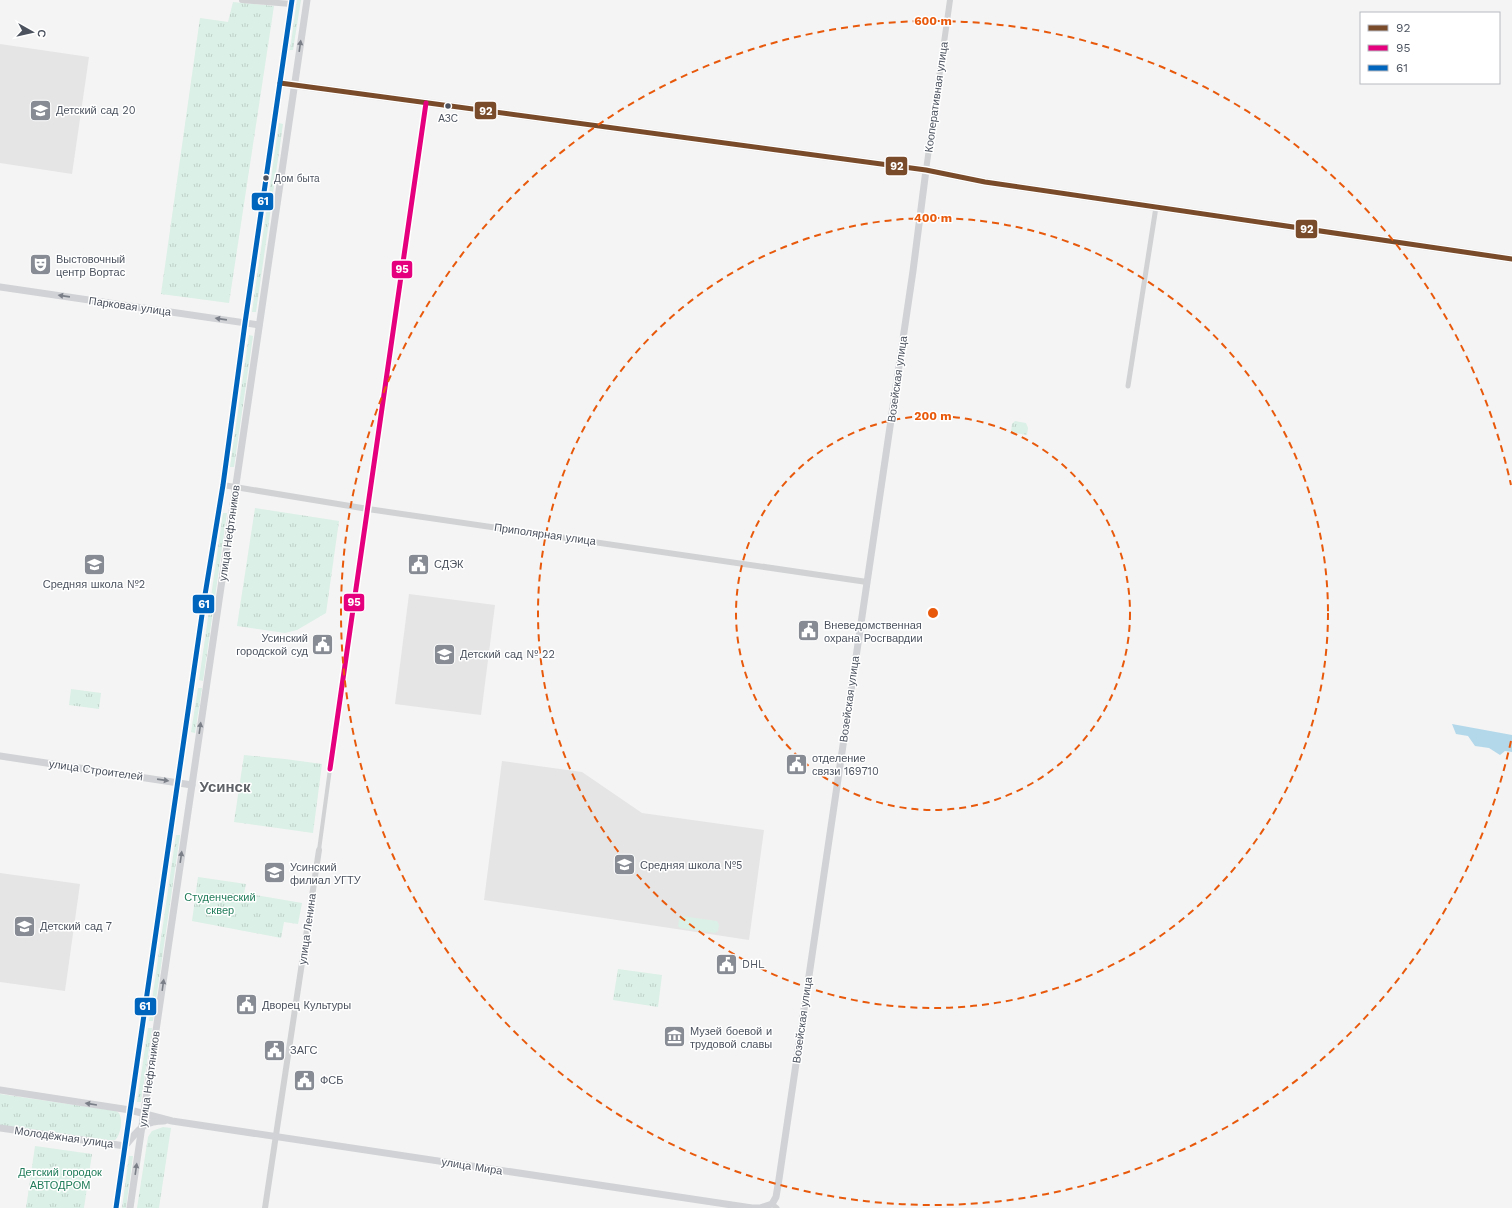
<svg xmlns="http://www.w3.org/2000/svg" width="1512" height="1208" font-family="'Work Sans',sans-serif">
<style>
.education{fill:#e6e5e5}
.grass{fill:url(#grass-tufts)}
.garden{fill:#dbf0e6}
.water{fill:#b3d8ea}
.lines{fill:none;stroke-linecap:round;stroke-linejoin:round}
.pedestrian{stroke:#d0d2d4;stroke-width:4}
.minor{stroke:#d0d2d4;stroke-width:5}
.tertiary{stroke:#d0d2d4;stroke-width:6}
.secondary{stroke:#d0d2d5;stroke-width:7}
.primary{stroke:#ccced1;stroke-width:8}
.bus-1-casing{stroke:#fff;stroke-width:8}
.bus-2-casing{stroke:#fff;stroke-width:8}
.bus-3-casing{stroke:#fff;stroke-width:8}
.bus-1{stroke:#7a4b2a;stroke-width:5}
.bus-2{stroke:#e5007d;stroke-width:5}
.bus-3{stroke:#0065bd;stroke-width:5}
.oneway{fill:#7a7f88}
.ring{fill:none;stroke:#e8590c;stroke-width:2;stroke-dasharray:7 5}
.bus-dot{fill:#4c535f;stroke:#fff;stroke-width:1.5}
.labels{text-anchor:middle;stroke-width:3;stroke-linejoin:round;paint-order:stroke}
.bus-label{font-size:10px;fill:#4c535f;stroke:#fff}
.street-label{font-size:11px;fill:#4c535f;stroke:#fff}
.poi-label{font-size:11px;fill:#4c535f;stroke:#fff;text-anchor:start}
.park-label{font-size:11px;fill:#207c5a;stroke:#fff}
.district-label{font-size:15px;font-weight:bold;fill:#5f6267;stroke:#fff}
.centre{fill:#e8590c;stroke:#fff;stroke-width:2}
.ring-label{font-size:12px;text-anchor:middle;font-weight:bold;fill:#e8590c;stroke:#fff;stroke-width:3;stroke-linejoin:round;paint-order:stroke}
.line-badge{stroke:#fff;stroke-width:1.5}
.badge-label{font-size:11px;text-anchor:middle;font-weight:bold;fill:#fff}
</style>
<defs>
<pattern id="grass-tufts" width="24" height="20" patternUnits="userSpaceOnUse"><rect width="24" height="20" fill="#dbf0e6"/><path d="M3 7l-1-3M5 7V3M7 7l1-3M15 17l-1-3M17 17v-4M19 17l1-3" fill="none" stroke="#bed0c8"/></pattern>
</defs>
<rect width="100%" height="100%" fill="#f4f4f4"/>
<!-- education -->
<g class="education">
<path d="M0,44L89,57L72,174L0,163Z"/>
<path d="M409,594L495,605L481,715L395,704Z"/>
<path d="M502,761L582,772L642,813L764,830L749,940L484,900Z"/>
<path d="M0,873L80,884L65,991L0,982Z"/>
</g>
<!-- grass -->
<g class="grass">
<path d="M297,0H301L293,50H290Z"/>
<path d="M233,2L274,6L229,303L161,294L200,18L228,22Z"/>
<path d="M279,123L283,124L256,312H252Z"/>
<path d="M249,335L253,336L234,467H230Z"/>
<path d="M1015,421L1026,423L1028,428L1027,435L1011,432L1012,424Z"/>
<path d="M255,508L339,521L326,613L297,630L285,633L237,626Z"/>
<path d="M223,513H227L203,681L199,680Z"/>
<path d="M198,688H202L195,733L191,732Z"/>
<path d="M71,689L101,693L99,709L69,705Z"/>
<path d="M244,755L285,759L322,764L313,833L234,822Z"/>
<path d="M176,835H180L153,1021H149Z"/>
<path d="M198,877L246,884L244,893L302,903L298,924L284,922L281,938L192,921Z"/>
<path d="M618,969L662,975L658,1007L613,1000Z"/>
<path d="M148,1028H152L141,1102H137Z"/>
<path d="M0,1094L116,1111L119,1113C123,1119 121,1135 115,1140H108L0,1125Z"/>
<path d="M163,1127L171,1128L159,1208H137L148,1137L152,1131Z"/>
<path d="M35,1146L92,1154L84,1208H26Z"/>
<path d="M129,1156H133L126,1208H122Z"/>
</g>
<!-- garden -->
<path class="garden" d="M682,916L717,921L719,925L718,931L715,933L680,928L678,926L679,918Z"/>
<!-- water -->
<path class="water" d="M1452,724L1512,735V752L1505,751L1500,755L1489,748L1475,746L1468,736L1456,734Z"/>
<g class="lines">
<!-- pedestrian -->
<path class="pedestrian" d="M319,850L330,769"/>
<!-- minor -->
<g class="minor">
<path d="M1128,386L1156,207"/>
<path d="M772,1204L777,1208"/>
</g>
<!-- tertiary -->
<g class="tertiary">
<path d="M242,0L291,4"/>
<path d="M926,170L950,0"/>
<path d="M223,485L368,509L867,582"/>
<path d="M330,769L426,103"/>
<path d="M265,1208L319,850"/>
</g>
<!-- secondary -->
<g class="secondary">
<path d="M0,287L259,325"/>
<path d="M0,756L192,785"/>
<path d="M0,1090L130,1110L172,1121L752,1208H760L772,1204L776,1197L779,1179L913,271L926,170"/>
<path d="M0,1128L125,1146C138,1131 142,1121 164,1121"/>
<path d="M116,1208L204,601L223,485L245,323L292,0"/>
<path d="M130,1208L307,0"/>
</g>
<!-- primary -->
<path class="primary" d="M280,83L926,170L985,182L1512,259"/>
<defs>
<path id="bus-1" d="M280,83L926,170L985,182L1512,259"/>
<path id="bus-2" d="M330,769L426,103"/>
<path id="bus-3" d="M116,1208L204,601L223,485L245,323L292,0"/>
</defs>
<!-- bus-1 casing -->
<use href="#bus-1" class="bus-1-casing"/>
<!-- bus-2 casing -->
<use href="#bus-2" class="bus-2-casing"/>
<!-- bus-3 casing -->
<use href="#bus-3" class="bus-3-casing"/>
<!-- bus-1 -->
<use href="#bus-1" class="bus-1"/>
<!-- bus-2 -->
<use href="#bus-2" class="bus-2"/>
<!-- bus-3 -->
<use href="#bus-3" class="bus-3"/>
</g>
<!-- one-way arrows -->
<defs><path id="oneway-solid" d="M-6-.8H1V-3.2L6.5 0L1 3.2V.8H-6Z"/></defs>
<g class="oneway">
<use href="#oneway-solid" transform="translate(300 46) rotate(-82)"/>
<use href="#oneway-solid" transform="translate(64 296) rotate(-172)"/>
<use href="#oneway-solid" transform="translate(221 319) rotate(-172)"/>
<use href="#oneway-solid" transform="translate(200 728) rotate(-82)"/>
<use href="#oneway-solid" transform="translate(163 780) rotate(8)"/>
<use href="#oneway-solid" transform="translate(181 857) rotate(-82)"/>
<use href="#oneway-solid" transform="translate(163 985) rotate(-82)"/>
<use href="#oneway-solid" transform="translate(91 1104) rotate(-171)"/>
<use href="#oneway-solid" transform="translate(136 1169) rotate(-82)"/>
</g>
<!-- distance rings -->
<g class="ring">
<circle cx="933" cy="613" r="197"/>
<circle cx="933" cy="613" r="395"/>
<path d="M1511 741A592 592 0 1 1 1511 485"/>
</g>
<!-- icons -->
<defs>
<symbol id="school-square" viewBox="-11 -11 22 22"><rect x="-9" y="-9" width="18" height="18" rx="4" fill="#878b93" stroke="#fff"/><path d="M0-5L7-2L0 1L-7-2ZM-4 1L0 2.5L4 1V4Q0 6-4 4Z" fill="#fff"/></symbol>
<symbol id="theatre-square" viewBox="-11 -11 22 22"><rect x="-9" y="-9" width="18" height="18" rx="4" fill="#878b93" stroke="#fff"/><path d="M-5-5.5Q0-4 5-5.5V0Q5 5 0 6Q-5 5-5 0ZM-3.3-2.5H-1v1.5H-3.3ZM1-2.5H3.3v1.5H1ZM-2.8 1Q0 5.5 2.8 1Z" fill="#fff"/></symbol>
<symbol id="civic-square" viewBox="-11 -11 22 22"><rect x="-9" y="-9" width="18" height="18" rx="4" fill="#878b93" stroke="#fff"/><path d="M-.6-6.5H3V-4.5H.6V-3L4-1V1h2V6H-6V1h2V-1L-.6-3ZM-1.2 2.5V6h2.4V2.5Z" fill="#fff"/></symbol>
<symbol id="university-square" viewBox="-11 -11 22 22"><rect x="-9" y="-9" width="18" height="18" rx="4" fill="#878b93" stroke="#fff"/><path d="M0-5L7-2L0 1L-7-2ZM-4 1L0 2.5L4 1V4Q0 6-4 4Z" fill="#fff"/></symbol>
<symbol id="museum-square" viewBox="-11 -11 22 22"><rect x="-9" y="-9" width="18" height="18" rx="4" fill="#878b93" stroke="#fff"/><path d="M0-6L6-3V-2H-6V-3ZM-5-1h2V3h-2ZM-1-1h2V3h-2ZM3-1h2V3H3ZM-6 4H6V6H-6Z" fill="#fff"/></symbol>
</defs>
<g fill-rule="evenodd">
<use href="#school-square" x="28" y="98" width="25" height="25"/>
<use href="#theatre-square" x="28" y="252" width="25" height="25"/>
<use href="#school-square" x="82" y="552" width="25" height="25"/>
<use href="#civic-square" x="406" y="552" width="25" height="25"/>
<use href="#civic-square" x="796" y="618" width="25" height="25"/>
<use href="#civic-square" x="310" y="632" width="25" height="25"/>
<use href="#school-square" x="432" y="642" width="25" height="25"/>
<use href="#civic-square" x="784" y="752" width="25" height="25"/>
<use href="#school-square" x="612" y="852" width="25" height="25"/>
<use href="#university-square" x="262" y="860" width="25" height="25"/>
<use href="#school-square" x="12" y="914" width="25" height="25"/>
<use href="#civic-square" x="714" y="952" width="25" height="25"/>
<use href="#civic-square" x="234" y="992" width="25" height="25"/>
<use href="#museum-square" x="662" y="1024" width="25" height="25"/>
<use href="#civic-square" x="262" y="1038" width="25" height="25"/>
<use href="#civic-square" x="292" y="1068" width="25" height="25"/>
</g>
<!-- markers -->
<g class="bus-dot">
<circle cx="448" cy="106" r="3.5"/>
<circle cx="266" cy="178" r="3.5"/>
</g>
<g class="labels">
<!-- bus labels -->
<g class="bus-label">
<text x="448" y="122">АЗС</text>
<text x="274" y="182" text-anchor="start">Дом быта</text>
</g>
<!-- street labels -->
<g class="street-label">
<text transform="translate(936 97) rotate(-82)" y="4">Кооперативная улица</text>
<text transform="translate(130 306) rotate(8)" y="4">Парковая улица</text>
<text transform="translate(897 379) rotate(-82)" y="4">Возейская улица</text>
<text transform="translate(229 533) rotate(-82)" y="4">улица Нефтяников</text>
<text transform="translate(545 534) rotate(8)" y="4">Приполярная улица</text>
<text transform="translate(849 699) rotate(-82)" y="4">Возейская улица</text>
<text transform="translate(96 770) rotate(8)" y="4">улица Строителей</text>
<text transform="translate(307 929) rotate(-82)" y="4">улица Ленина</text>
<text transform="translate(802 1020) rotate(-82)" y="4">Возейская улица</text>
<text transform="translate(149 1079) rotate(-82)" y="4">улица Нефтяников</text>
<text transform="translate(64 1137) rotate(8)" y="4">Молодёжная улица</text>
<text transform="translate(472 1166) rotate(9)" y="4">улица Мира</text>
</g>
<!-- poi labels -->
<g class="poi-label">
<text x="56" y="114">Детский сад 20</text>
<text x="56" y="263">Выстовочный<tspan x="56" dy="13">центр Вортас</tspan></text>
<text x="434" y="568">СДЭК</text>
<text x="94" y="588" text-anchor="middle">Средняя школа №2</text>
<text x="824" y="629">Вневедомственная<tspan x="824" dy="13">охрана Росгвардии</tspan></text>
<text x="308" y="642" text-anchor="end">Усинский<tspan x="308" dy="13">городской суд</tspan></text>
<text x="460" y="658">Детский сад № 22</text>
<text x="812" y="762">отделение<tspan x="812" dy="13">связи 169710</tspan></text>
<text x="640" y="869">Средняя школа №5</text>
<text x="290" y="871">Усинский<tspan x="290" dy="13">филиал УГТУ</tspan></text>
<text x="40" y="930">Детский сад 7</text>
<text x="742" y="968">DHL</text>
<text x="262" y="1009">Дворец Культуры</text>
<text x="690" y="1035">Музей боевой и<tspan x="690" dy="13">трудовой славы</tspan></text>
<text x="290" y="1054">ЗАГС</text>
<text x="320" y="1084">ФСБ</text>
</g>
<!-- park labels -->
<g class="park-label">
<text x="220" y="901">Студенческий<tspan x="220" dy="13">сквер</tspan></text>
<text x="60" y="1176">Детский городок<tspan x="60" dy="13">АВТОДРОМ</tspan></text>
</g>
<!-- district labels -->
<g class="district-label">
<text x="225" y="792">Усинск</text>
</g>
</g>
<circle cx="933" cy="613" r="6" class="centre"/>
<g class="ring-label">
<text x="933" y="25">600 m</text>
<text x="933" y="222">400 m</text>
<text x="933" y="420">200 m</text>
</g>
<g class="line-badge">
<rect x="474" y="101" width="23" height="19" rx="4" fill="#7a4b2a"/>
<rect x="885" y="156" width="23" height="20" rx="4" fill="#7a4b2a"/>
<rect x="251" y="192" width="23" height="19" rx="4" fill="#0065bd"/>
<rect x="1295" y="219" width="23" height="20" rx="4" fill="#7a4b2a"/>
<rect x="391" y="260" width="22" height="19" rx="4" fill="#e5007d"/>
<rect x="343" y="593" width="22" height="19" rx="4" fill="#e5007d"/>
<rect x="192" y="594" width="23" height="20" rx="4" fill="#0065bd"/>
<rect x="134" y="997" width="23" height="19" rx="4" fill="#0065bd"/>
</g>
<g class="badge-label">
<text x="486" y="115">92</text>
<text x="897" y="170">92</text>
<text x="263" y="205">61</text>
<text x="1307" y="233">92</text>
<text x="402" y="273">95</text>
<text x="354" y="606">95</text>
<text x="204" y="608">61</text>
<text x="145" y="1010">61</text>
</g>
<!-- legend -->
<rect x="1360" y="12" width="140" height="72" fill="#ffffff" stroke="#b7babf"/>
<rect x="1368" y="25" width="20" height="6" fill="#7a4b2a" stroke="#b7babf"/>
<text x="1396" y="32" font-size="12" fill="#4c535f">92</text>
<rect x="1368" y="45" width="20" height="6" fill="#e5007d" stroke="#b7babf"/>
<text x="1396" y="52" font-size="12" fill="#4c535f">95</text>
<rect x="1368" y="65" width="20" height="6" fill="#0065bd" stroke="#b7babf"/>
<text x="1396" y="72" font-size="12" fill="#4c535f">61</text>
<!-- north arrow -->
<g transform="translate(32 32) rotate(98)" stroke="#ffffff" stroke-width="3" paint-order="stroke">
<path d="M0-3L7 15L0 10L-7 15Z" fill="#4c535f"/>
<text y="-6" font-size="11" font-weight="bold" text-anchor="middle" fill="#4c535f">С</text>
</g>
</svg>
